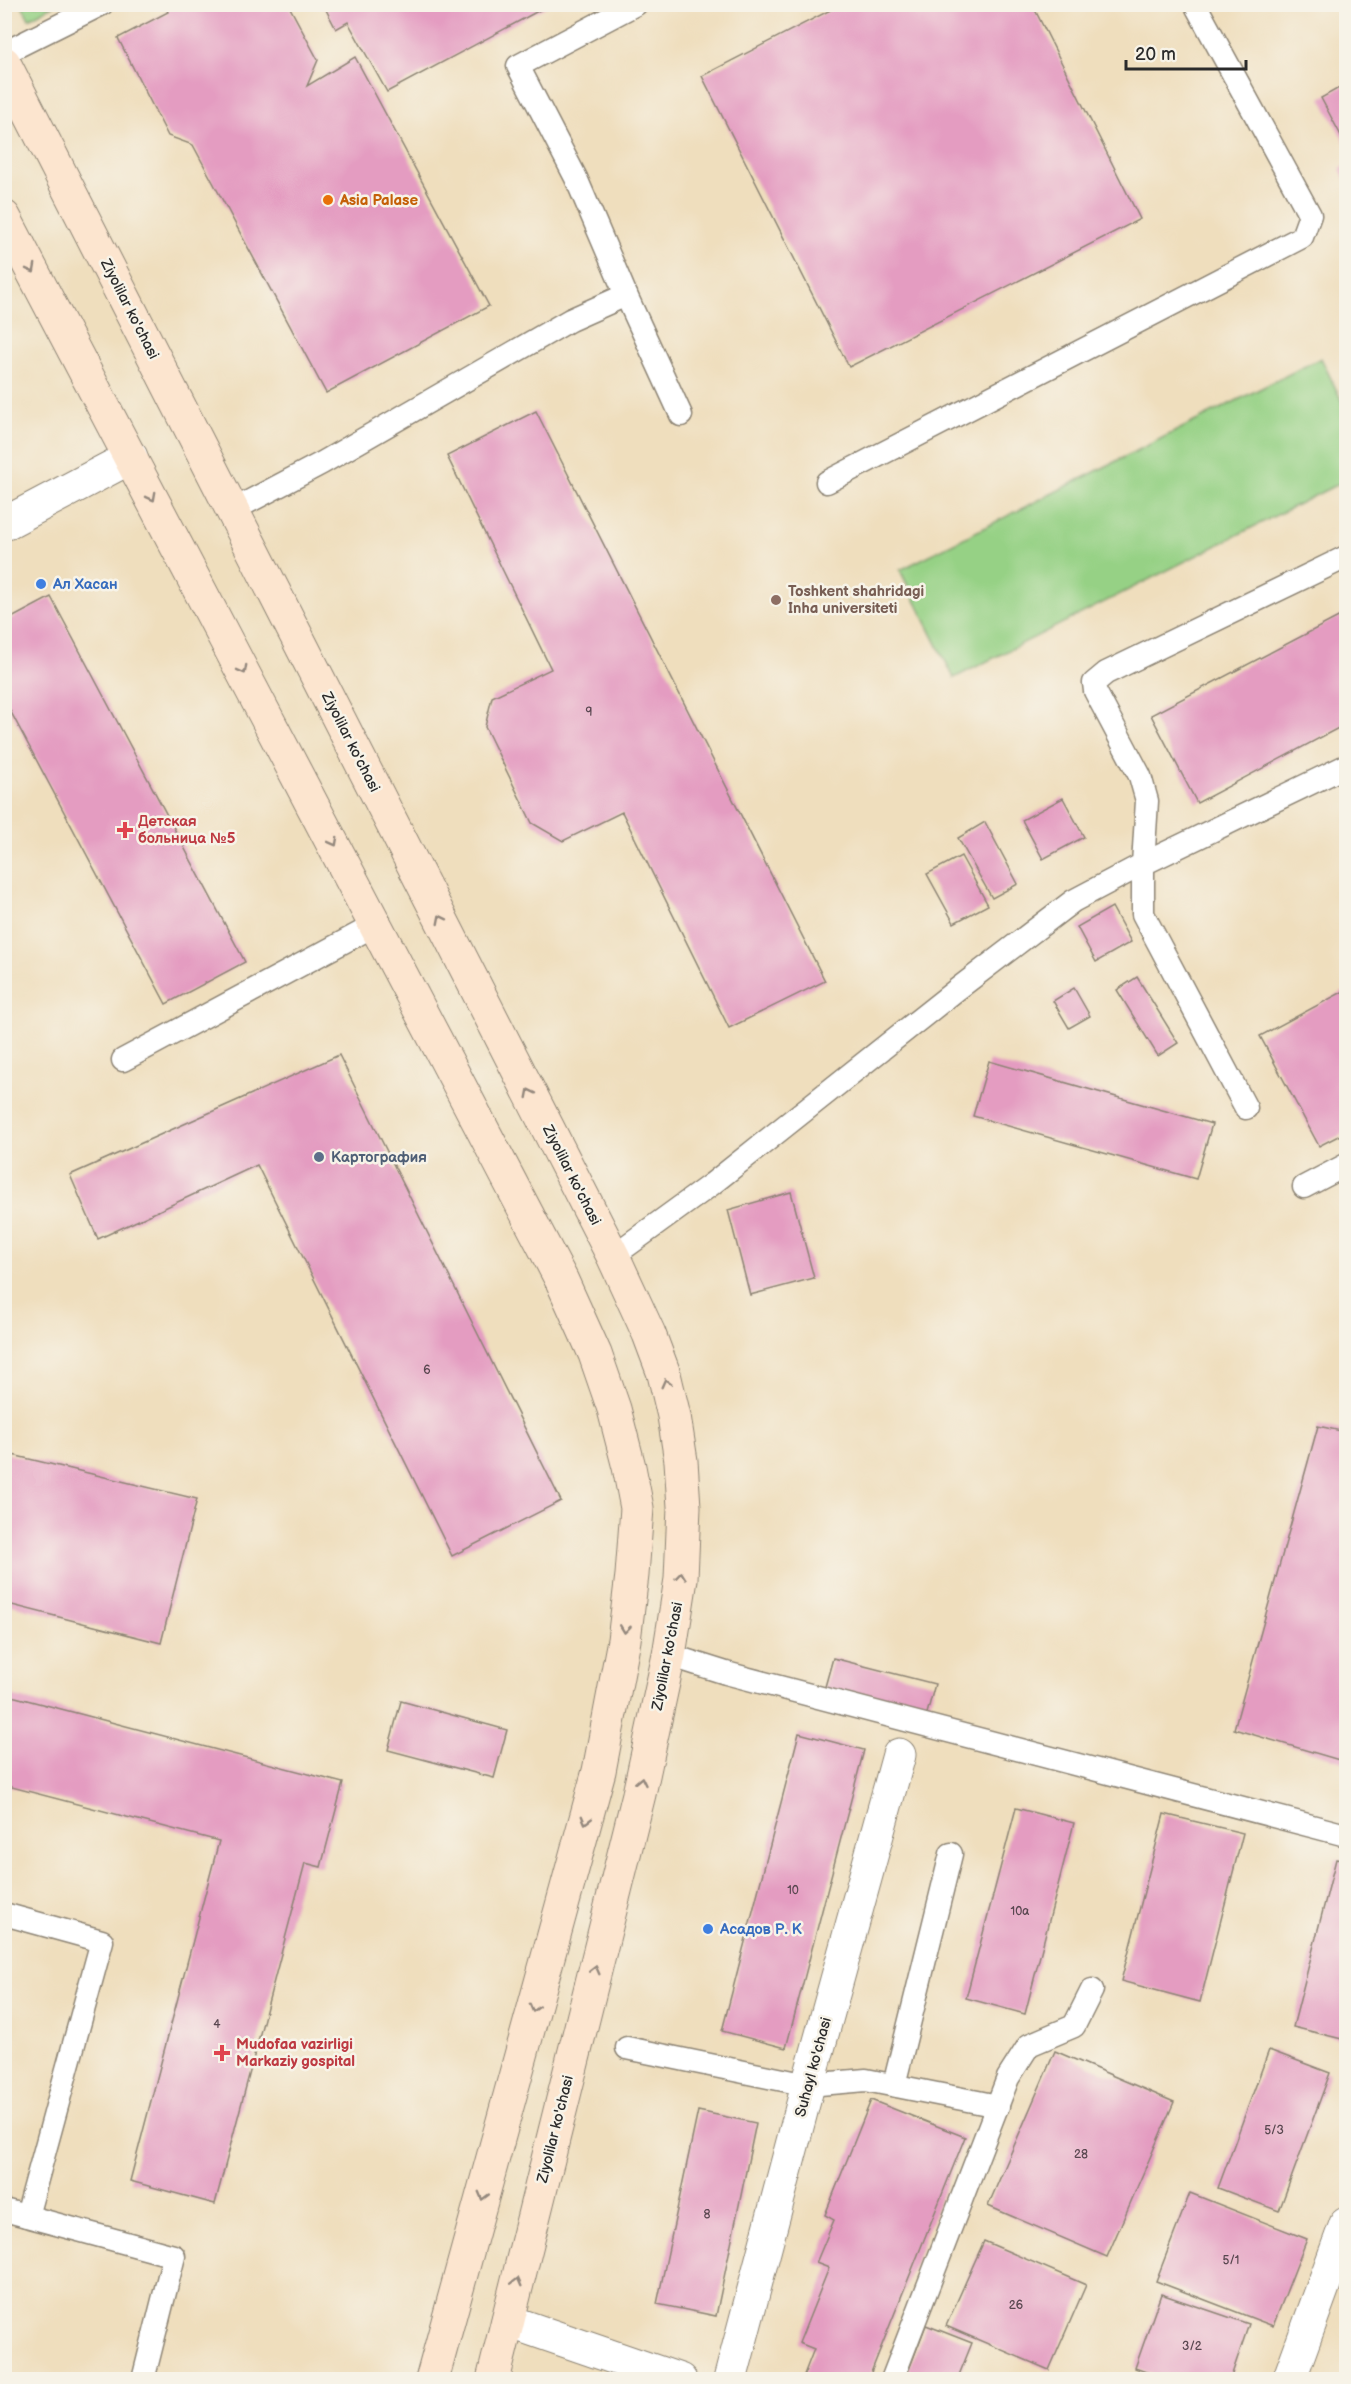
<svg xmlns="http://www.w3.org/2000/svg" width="1351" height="2384" font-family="'Balsamiq Sans',sans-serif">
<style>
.green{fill:#96d185;stroke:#607e58;stroke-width:1.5}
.building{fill:#e49cc1}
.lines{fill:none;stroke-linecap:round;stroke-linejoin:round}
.service-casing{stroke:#8d8474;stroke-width:25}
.minor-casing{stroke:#8d8474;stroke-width:35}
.secondary-casing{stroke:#8d8474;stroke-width:35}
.service{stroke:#fff;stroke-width:22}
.minor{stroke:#fff;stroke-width:33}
.secondary{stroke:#fce5cf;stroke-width:33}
.oneway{stroke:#94887d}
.food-dot{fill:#e8710a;stroke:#f7f3e8;stroke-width:2}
.shop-dot{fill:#3f7fe0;stroke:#f7f3e8;stroke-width:2}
.education-dot{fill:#8d6e63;stroke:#f7f3e8;stroke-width:2}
.health-dot{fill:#e0444e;stroke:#f7f3e8;stroke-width:2}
.service-dot{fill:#5c6f8a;stroke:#f7f3e8;stroke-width:2}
.labels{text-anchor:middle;stroke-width:5;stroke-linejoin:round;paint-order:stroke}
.number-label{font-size:12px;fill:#594750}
.food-label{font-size:15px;font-weight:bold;fill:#c56008;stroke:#f7f3e8;text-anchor:start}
.street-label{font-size:15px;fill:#2b2b2b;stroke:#f7f3e8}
.shop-label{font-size:15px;font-weight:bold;fill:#366cbe;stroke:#f7f3e8;text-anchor:start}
.education-label{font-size:15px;font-weight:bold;fill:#785e54;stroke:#f7f3e8;text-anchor:start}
.health-label{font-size:15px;font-weight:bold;fill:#be3a42;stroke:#f7f3e8;text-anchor:start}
.service-label{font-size:15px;font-weight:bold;fill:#4e5e75;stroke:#f7f3e8;text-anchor:start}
</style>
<rect width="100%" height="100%" fill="#f7f3e8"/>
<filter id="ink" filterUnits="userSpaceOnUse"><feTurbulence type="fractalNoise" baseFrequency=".0167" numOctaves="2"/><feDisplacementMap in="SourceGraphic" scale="12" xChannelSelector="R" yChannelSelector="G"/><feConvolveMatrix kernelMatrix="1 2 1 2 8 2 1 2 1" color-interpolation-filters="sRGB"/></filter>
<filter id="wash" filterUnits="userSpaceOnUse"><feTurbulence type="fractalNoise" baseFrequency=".008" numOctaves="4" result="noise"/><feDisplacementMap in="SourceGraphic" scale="24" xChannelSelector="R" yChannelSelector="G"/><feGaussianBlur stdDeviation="1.35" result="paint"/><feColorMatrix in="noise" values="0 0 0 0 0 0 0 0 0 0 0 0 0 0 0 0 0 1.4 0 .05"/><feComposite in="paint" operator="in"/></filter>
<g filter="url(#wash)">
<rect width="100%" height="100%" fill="#efdebd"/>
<!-- green -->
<g class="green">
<path d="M22,5H54L29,19Z"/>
<path d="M1321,358L1346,410V480L954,678L900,570Z"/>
</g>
<g id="blocks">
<!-- building -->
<g class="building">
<path d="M164,4H288L318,60L307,86L355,57L489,306L326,393L193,145L168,136L118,38L168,12Z"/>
<path d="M323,4H551L387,92L348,22L336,29Z"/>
<path d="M842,4H1032L1140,219L849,367L702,76Z"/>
<path d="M1346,84V145L1321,98Z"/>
<path d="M1346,165V182L1340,169Z"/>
<path d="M536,411L825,981L729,1028L622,812L563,841L532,823L485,727L492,697L551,669L447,456Z"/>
<path d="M51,597L245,962L166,1004L4,699V622Z"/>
<path d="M1346,613V724L1197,803L1151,715Z"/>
<path d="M1063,798L1084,837L1043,859L1022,820Z"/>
<path d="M985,822L1018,884L992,898L958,838Z"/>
<path d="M961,856L988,905L954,923L927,874Z"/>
<path d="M1112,907L1131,942L1096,962L1077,927Z"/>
<path d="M1137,977L1178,1043L1158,1056L1117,990Z"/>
<path d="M1074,988L1090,1016L1069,1028L1053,1001Z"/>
<path d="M1346,990V1132L1319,1146L1260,1036Z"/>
<path d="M339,1055L561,1501L452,1556L257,1165L98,1239L70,1175Z"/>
<path d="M989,1061L1212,1124L1196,1179L973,1116Z"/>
<path d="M791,1192L814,1278L750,1295L728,1210Z"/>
<path d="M1318,1426L1346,1432V1762L1234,1729Z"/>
<path d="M4,1453L197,1499L161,1643L4,1603Z"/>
<path d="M833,1658L935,1684L925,1721L823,1694Z"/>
<path d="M4,1694L343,1783L321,1867L305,1863L215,2204L130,2181L219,1841L4,1785Z"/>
<path d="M401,1701L507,1730L494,1778L388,1750Z"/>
<path d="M799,1733L864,1750L786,2048L722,2031Z"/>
<path d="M1016,1808L1074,1823L1025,2014L966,1998Z"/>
<path d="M1164,1814L1243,1833L1200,2002L1121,1981Z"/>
<path d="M1336,1859L1346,1861V2040L1293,2027Z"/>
<path d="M1269,2050L1330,2073L1279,2211L1218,2188Z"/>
<path d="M1055,2051L1174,2102L1107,2257L988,2206Z"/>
<path d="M871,2100L965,2137L868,2380H802L814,2349L799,2343L829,2268L816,2263L834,2220L825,2215Z"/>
<path d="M698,2111L756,2123L716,2316L657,2304Z"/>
<path d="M1190,2193L1307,2239L1273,2326L1156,2281Z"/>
<path d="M984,2241L1086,2285L1049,2370L946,2326Z"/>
<path d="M1161,2294L1249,2324L1230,2380H1168L1135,2368Z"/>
<path d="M926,2325L972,2343L957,2380H905Z"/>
</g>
</g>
</g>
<g filter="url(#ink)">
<use href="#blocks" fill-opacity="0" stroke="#8d8474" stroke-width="1.5"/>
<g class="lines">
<defs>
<g id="service">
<path d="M4,53L102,4"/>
<path d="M626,295L681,415"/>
<path d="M827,482L1302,237L1310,215L1195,4"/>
<path d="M233,510L322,463L570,320L626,295L576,178L518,66L636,4"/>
<path d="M123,1060L377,924"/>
<path d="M1246,1108L1143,914V864L1346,766"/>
<path d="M1304,1187L1346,1165"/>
<path d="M613,1256L712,1184L955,991L1073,901L1143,864L1147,801L1140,776L1095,691L1094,683L1106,673L1346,557"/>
<path d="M669,1655L726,1673L1346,1835"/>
<path d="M4,1914L102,1941L27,2216"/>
<path d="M627,2048L808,2085L866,2080L998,2106"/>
<path d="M894,2085L951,1854"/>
<path d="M4,2210L174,2256L143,2380"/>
<path d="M892,2380L1008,2078L1029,2045L1074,2026L1092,1990"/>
</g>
<g id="minor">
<path d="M4,524L131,457"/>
<path d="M508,2321L680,2380"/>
<path d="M730,2380L808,2085L899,1755"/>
<path d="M1289,2380L1346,2224"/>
</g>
<g id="secondary">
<path d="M4,63L613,1256L649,1334L664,1374L674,1416L681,1461L684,1507L681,1579L669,1655L639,1794L493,2380"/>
<path d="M4,217L562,1281L595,1354L614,1409L629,1467L637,1508L632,1575L624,1640L599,1771L432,2380"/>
</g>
</defs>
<!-- service casing -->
<use href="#service" class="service-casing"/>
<!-- minor casing -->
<use href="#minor" class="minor-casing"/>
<!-- secondary casing -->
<use href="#secondary" class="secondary-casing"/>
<!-- service -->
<use href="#service" class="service"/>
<!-- minor -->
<use href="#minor" class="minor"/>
<!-- secondary -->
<use href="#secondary" class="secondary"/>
</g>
<!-- one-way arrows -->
<defs><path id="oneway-chevron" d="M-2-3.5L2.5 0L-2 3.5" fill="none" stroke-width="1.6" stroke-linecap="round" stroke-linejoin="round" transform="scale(1.5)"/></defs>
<g class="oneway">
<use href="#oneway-chevron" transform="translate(32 269) rotate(62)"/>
<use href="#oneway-chevron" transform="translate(152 497) rotate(62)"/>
<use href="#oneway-chevron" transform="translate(243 670) rotate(62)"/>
<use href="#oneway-chevron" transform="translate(334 842) rotate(62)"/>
<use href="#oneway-chevron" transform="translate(441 919) rotate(-117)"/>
<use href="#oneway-chevron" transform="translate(530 1093) rotate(-117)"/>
<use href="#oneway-chevron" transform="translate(666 1383) rotate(-104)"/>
<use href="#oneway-chevron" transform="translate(681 1576) rotate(-84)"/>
<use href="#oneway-chevron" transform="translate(625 1629) rotate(97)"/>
<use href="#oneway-chevron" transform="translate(641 1781) rotate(-78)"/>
<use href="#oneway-chevron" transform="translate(586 1820) rotate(105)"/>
<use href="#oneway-chevron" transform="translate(595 1970) rotate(-76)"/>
<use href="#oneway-chevron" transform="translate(534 2008) rotate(105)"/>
<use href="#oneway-chevron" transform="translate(483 2196) rotate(105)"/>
<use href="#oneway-chevron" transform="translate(517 2282) rotate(-76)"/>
</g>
</g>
<!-- markers -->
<circle class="food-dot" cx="328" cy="200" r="6"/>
<g class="shop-dot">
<circle cx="41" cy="584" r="6"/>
<circle cx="708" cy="1929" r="6"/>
</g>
<circle class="education-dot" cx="776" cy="600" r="6"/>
<g class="health-dot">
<path d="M122 821h6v6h6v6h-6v6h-6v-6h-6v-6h6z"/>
<path d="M219 2044h6v6h6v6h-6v6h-6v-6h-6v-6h6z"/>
</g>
<circle class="service-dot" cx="319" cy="1157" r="6"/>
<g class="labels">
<!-- number labels -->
<g class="number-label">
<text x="589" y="716">9</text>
<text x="427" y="1374">6</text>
<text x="793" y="1894">10</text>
<text x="1020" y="1915">10а</text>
<text x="217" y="2028">4</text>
<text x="1274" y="2134">5/3</text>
<text x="1081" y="2158">28</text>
<text x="707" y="2218">8</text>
<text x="1231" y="2264">5/1</text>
<text x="1016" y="2309">26</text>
<text x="1192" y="2350">3/2</text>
</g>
<!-- food labels -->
<g class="food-label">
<text x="340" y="205">Asia Palase</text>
</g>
<!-- street labels -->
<g class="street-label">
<text transform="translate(130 309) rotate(63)" y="5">Ziyolilar ko'chasi</text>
<text transform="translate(351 742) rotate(63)" y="5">Ziyolilar ko'chasi</text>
<text transform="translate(572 1175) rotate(63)" y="5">Ziyolilar ko'chasi</text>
<text transform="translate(667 1656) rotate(-79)" y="5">Ziyolilar ko'chasi</text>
<text transform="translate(813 2067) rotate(-75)" y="5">Suhayl ko'chasi</text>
<text transform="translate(555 2129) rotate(-76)" y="5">Ziyolilar ko'chasi</text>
</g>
<!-- shop labels -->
<g class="shop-label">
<text x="53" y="589">Ал Хасан</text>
<text x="720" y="1934">Асадов Р. К</text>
</g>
<!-- education labels -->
<g class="education-label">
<text x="788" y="596">Toshkent shahridagi<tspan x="788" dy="17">Inha universiteti</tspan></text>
</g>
<!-- health labels -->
<g class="health-label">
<text x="138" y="826">Детская<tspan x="138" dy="17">больница №5</tspan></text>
<text x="236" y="2049">Mudofaa vazirligi<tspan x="236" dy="17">Markaziy gospital</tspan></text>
</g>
<!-- service labels -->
<g class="service-label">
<text x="331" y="1162">Картография</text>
</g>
</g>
<!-- margin -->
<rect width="1351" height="2384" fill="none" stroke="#f7f3e8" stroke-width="24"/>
<!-- scale -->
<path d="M1126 60v9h120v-9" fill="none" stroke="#2b2b2b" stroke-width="3"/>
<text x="1135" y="60" font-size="18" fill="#2b2b2b" stroke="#f7f3e8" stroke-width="4.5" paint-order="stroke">20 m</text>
</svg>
